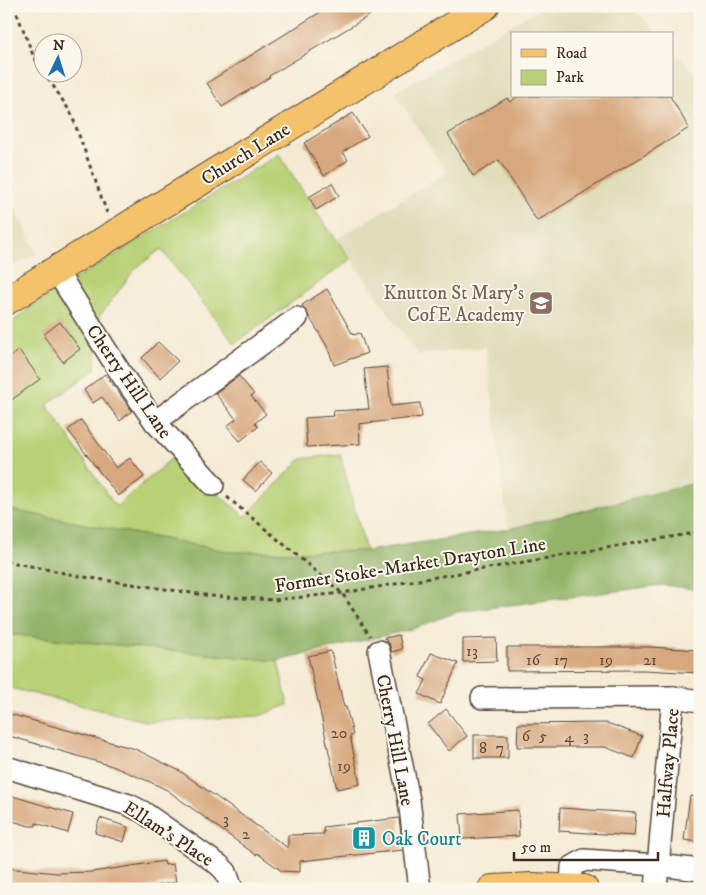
<svg xmlns="http://www.w3.org/2000/svg" width="706" height="895" font-family="'IM FELL DW Pica',serif">
<style>
.built{fill:#e0ddbb}
.green{fill:#b8d176;stroke:#7a7e4a}
.forest{fill:#92b367;stroke:#666e42}
.building{fill:#d7a87e}
.lines{fill:none;stroke-linecap:round;stroke-linejoin:round}
.minor-casing{stroke:#574739;stroke-width:24}
.major-casing{stroke:#574739;stroke-width:30}
.path{stroke:#574739;stroke-width:3;stroke-dasharray:4 4;stroke-linecap:butt}
.minor{stroke:#fff;stroke-width:21}
.major{stroke:#f3c26a;stroke-width:28}
.labels{text-anchor:middle;stroke-width:4;stroke-linejoin:round;paint-order:stroke}
.number-label{font-size:16px;fill:#624a36}
.street-label{font-size:19px;fill:#3b2a1e;stroke:#fbf7ec}
.education-label{font-size:19px;fill:#785e54;stroke:#fbf7ec;text-anchor:end}
.culture-label{font-size:19px;fill:#0d838f;stroke:#fbf7ec;text-anchor:start}
</style>
<rect width="100%" height="100%" fill="#fbf7ec"/>
<filter id="ink" filterUnits="userSpaceOnUse"><feTurbulence type="fractalNoise" baseFrequency=".02" numOctaves="2"/><feDisplacementMap in="SourceGraphic" scale="10" xChannelSelector="R" yChannelSelector="G"/><feConvolveMatrix kernelMatrix="1 2 1 2 8 2 1 2 1" color-interpolation-filters="sRGB"/></filter>
<filter id="wash" filterUnits="userSpaceOnUse"><feTurbulence type="fractalNoise" baseFrequency=".0096" numOctaves="4" result="noise"/><feDisplacementMap in="SourceGraphic" scale="20" xChannelSelector="R" yChannelSelector="G"/><feGaussianBlur stdDeviation="1.12" result="paint"/><feColorMatrix in="noise" values="0 0 0 0 0 0 0 0 0 0 0 0 0 0 0 0 0 1.4 0 .05"/><feComposite in="paint" operator="in"/></filter>
<g filter="url(#wash)">
<rect width="100%" height="100%" fill="#f5ebd5"/>
<!-- built -->
<g class="built">
<path d="M544,6H631L658,34H512V96H672V49L700,78V482L508,529L486,347L418,355L337,239L446,173L395,92Z"/>
<path d="M6,188L37,254L6,270Z"/>
</g>
<!-- green -->
<g class="green">
<path d="M279,154L318,215L351,259L235,344L161,249L135,269L99,317L95,369L47,405L116,507L174,456L245,517L301,459L340,454L366,551L232,552L6,509V327L33,305Z"/>
<path d="M6,634L278,661L288,705L259,716L149,722L6,687Z"/>
</g>
<!-- forest -->
<path class="forest" d="M700,482V590L663,585L457,612L412,629L278,661L6,634V509L232,552L366,551L508,529Z"/>
<g id="blocks">
<!-- building -->
<g class="building">
<path d="M330,6H385L269,76L270,77L222,107L207,83Z"/>
<path d="M518,96H670L689,128L537,221L499,160L473,176L448,134L507,98L510,102Z"/>
<path d="M353,113L368,136L343,152L348,160L324,176L304,143Z"/>
<path d="M332,183L339,196L316,210L309,197Z"/>
<path d="M327,289L353,335L360,333L367,353L334,365L327,346L302,305Z"/>
<path d="M60,322L80,349L63,362L43,335Z"/>
<path d="M158,342L178,361L160,378L142,358Z"/>
<path d="M19,350L40,379L6,404V360Z"/>
<path d="M387,367L391,406L420,403L422,417L359,424L360,444L307,447L305,418L334,416L333,411L369,409L364,369Z"/>
<path d="M105,374L132,411L120,421L102,397L93,403L84,390Z"/>
<path d="M239,376L254,394L251,396L266,414L255,423L258,427L240,441L227,426L236,419L215,393Z"/>
<path d="M81,420L116,468L130,458L144,477L118,496L68,430Z"/>
<path d="M260,462L272,473L256,491L243,480Z"/>
<path d="M399,635L402,649L392,652L389,643L384,638Z"/>
<path d="M496,638L497,661L463,662V639Z"/>
<path d="M507,647H649L700,650V673L643,670L507,671Z"/>
<path d="M331,651L344,707H346L353,735L350,736L360,784L337,789L308,656Z"/>
<path d="M431,653L458,663L440,704L419,694L426,680L420,677Z"/>
<path d="M446,709L467,736L449,751L428,724Z"/>
<path d="M6,713L135,749L180,771L288,848V835L324,834L323,827L399,818L403,850L300,861V872L282,871L257,853L256,855L167,790L148,781L112,766L6,735Z"/>
<path d="M607,723L642,736L634,758L605,747H517L518,724Z"/>
<rect x="474" y="735" width="34" height="23"/>
<path d="M9,795L73,814L68,833L36,823V826H29L6,819V805Z"/>
<path d="M690,796L700,797V842L684,840Z"/>
<path d="M560,808L636,813L634,836L559,831Z"/>
<path d="M518,810L519,836L462,839L460,814Z"/>
<path d="M100,818L128,827L124,842L95,833Z"/>
<path d="M164,861L165,865L173,864L176,882L135,889H6V868L57,873L92,872Z"/>
</g>
</g>
</g>
<g filter="url(#ink)">
<use href="#blocks" fill-opacity="0" stroke="#574739" stroke-width="1"/>
<g class="lines">
<defs>
<g id="minor">
<path d="M56,270L120,372L155,422L213,485"/>
<path d="M155,422L297,318"/>
<path d="M379,651L409,800L420,889"/>
<path d="M482,698L673,697L700,701"/>
<path d="M6,767L129,805L143,812L219,865L226,872L232,889"/>
<path d="M571,888L572,867L584,860L658,865L700,870"/>
<path d="M656,889L673,697"/>
</g>
<g id="major">
<path d="M6,301L485,6"/>
<path d="M492,889L531,887L584,889"/>
</g>
</defs>
<!-- minor casing -->
<use href="#minor" class="minor-casing"/>
<!-- major casing -->
<use href="#major" class="major-casing"/>
<!-- path -->
<g class="path">
<path d="M14,6L33,55L42,70"/>
<path d="M44,72L71,113L107,213"/>
<path d="M227,497L342,593L370,636"/>
<path d="M6,561L84,577L212,596L273,600L342,593L700,532"/>
</g>
<!-- minor -->
<use href="#minor" class="minor"/>
<!-- major -->
<use href="#major" class="major"/>
</g>
</g>
<!-- icons -->
<defs>
<symbol id="school-square" viewBox="-11 -11 22 22"><rect x="-9" y="-9" width="18" height="18" rx="4" fill="#8d6e63" stroke="#fbf7ec"/><path d="M0-5L7-2L0 1L-7-2ZM-4 1L0 2.5L4 1V4Q0 6-4 4Z" fill="#fff"/></symbol>
<symbol id="building-square" viewBox="-11 -11 22 22"><rect x="-9" y="-9" width="18" height="18" rx="4" fill="#0f9aa8" stroke="#fbf7ec"/><path d="M-4-6H4V6H1V3H-1V6H-4ZM-2.5-4.3h1.7v1.8h-1.7ZM.8-4.3h1.7v1.8H.8ZM-2.5-1h1.7V.8h-1.7ZM.8-1h1.7V.8H.8Z" fill="#fff"/></symbol>
</defs>
<g fill-rule="evenodd">
<use href="#school-square" x="527" y="289" width="28" height="28"/>
<use href="#building-square" x="350" y="824" width="28" height="28"/>
</g>
<g class="labels">
<!-- number labels -->
<g class="number-label">
<text x="472" y="656">13</text>
<text x="533" y="665">16</text>
<text x="561" y="665">17</text>
<text x="606" y="665">19</text>
<text x="650" y="665">21</text>
<text x="339" y="738">20</text>
<text x="526" y="741">6</text>
<text x="543" y="741">5</text>
<text x="586" y="741">3</text>
<text x="569" y="742">4</text>
<text x="483" y="753">8</text>
<text x="500" y="753">7</text>
<text x="344" y="771">19</text>
<text x="226" y="824">3</text>
<text x="246" y="839">2</text>
</g>
<!-- street labels -->
<g class="street-label">
<text transform="translate(245 153) rotate(-32)" y="7">Church Lane</text>
<text transform="translate(130 381) rotate(55)" y="7">Cherry Hill Lane</text>
<text transform="translate(410 564) rotate(-9)" y="7">Former Stoke-Market Drayton Line</text>
<text transform="translate(396 740) rotate(79)" y="7">Cherry Hill Lane</text>
<text transform="translate(667 763) rotate(-85)" y="7">Halfway Place</text>
<text transform="translate(169 833) rotate(33)" y="7">Ellam's Place</text>
</g>
<!-- education labels -->
<g class="education-label">
<text x="524" y="299">Knutton St Mary's<tspan x="524" dy="22">CofE Academy</tspan></text>
</g>
<!-- culture labels -->
<g class="culture-label">
<text x="382" y="845">Oak Court</text>
</g>
</g>
<!-- margin -->
<rect width="706" height="895" fill="none" stroke="#fbf7ec" stroke-width="25"/>
<!-- legend -->
<rect x="511" y="32" width="162" height="65" fill="#fbf7ec" stroke="#aea59a"/>
<rect x="521" y="49" width="25" height="8" fill="#f3c26a" stroke="#aea59a"/>
<text x="556" y="58" font-size="15" fill="#3b2a1e">Road</text>
<rect x="521" y="70" width="25" height="15" fill="#b8d176" stroke="#aea59a"/>
<text x="556" y="82" font-size="15" fill="#3b2a1e">Park</text>
<!-- north arrow -->
<g transform="translate(58 58) rotate(4)"><circle r="24" fill="#fbf7ec" stroke="#aea59a"/>
<path d="M0-4L9 19L0 12L-9 19Z" fill="#1f6fb2"/>
<text y="-8" font-size="14" font-weight="bold" text-anchor="middle" fill="#3b2a1e">N</text>
</g>
<!-- scale -->
<path d="M514 852v8h144v-8" fill="none" stroke="#3b2a1e" stroke-width="2.5"/>
<text x="521" y="852" font-size="15" fill="#3b2a1e" stroke="#fbf7ec" stroke-width="4" paint-order="stroke">50 m</text>
</svg>
